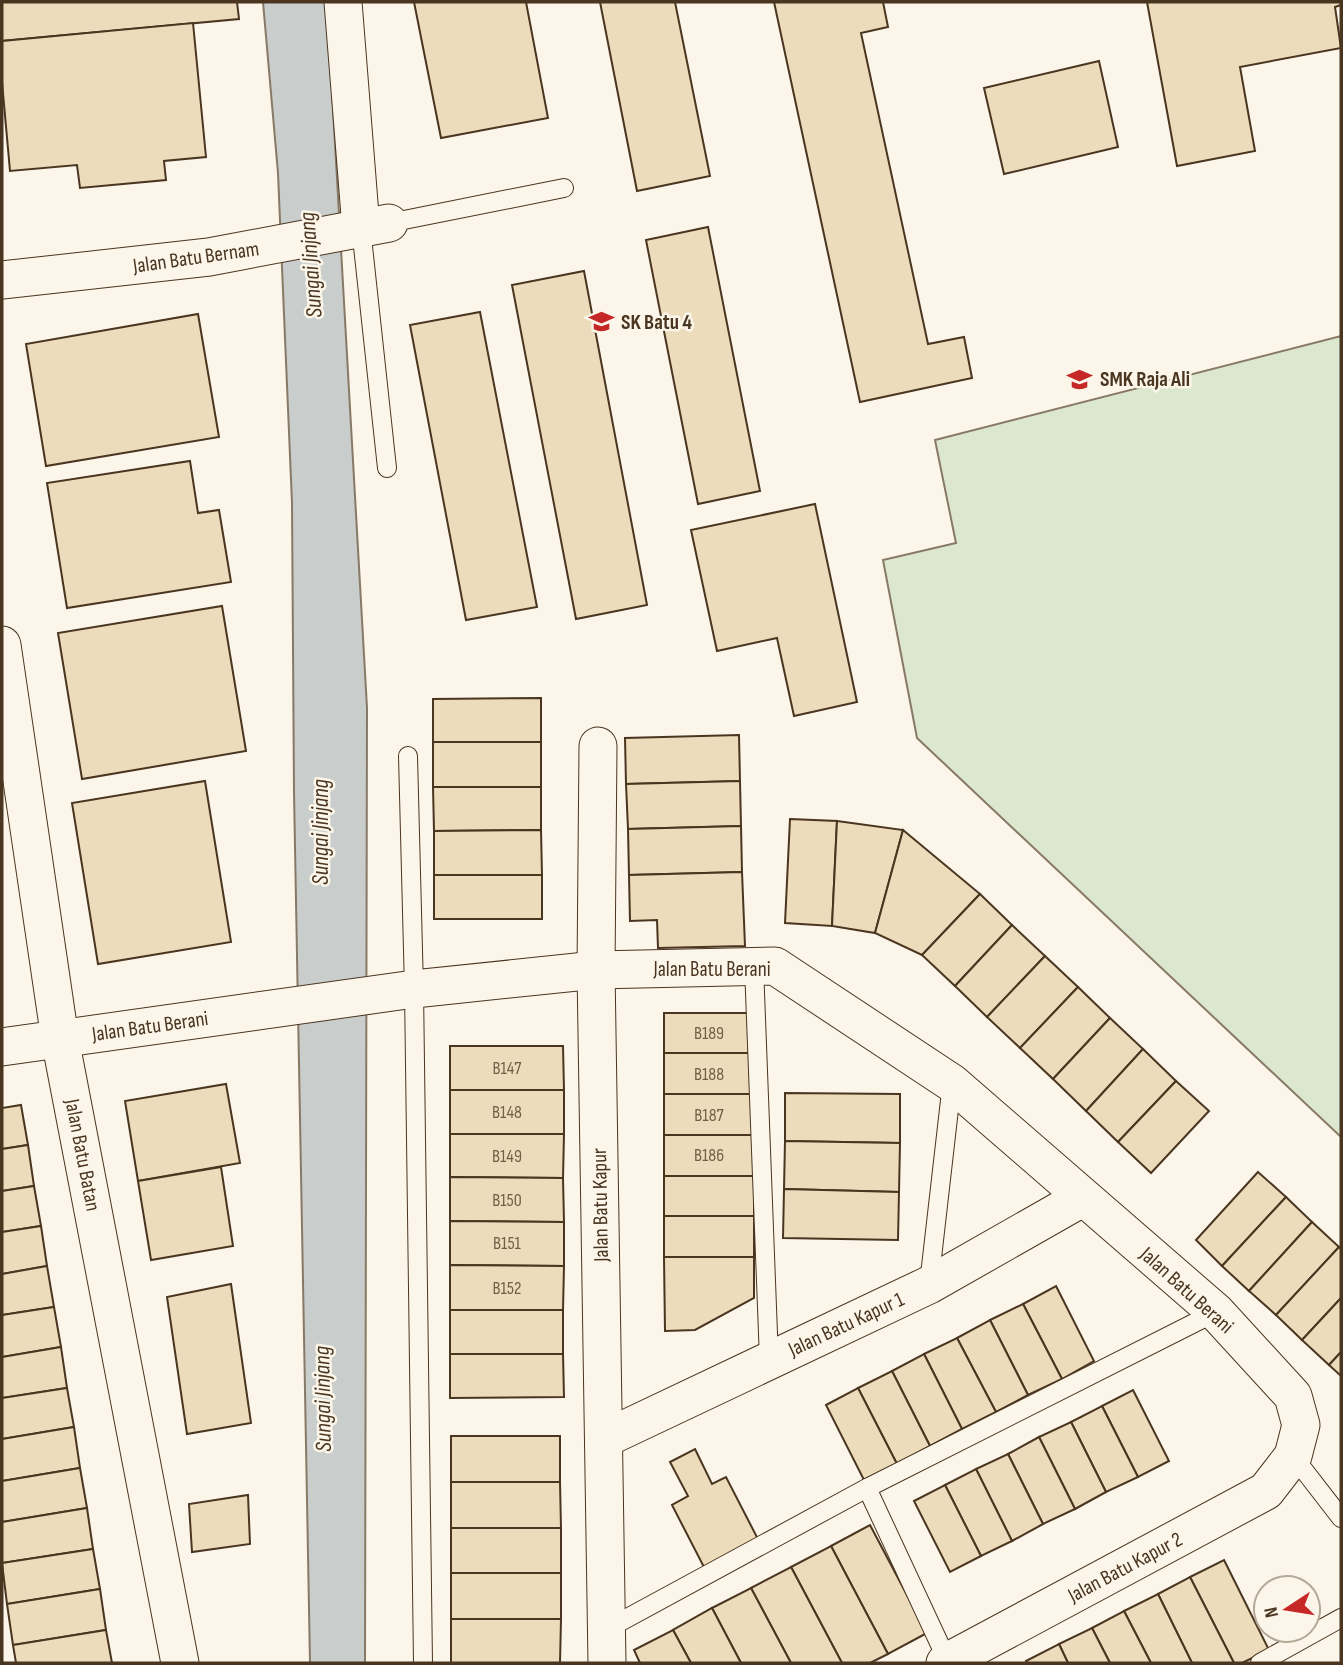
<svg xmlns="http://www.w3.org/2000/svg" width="1343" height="1665" font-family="'Sofia Sans Condensed',sans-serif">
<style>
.green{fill:#dce7d0;stroke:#887966;stroke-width:2}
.water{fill:#c9cecd;stroke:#887966;stroke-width:2}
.building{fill:#ecdcbc;stroke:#4a3520;stroke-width:2}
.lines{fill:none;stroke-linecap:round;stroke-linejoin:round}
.lane-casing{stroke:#4a3520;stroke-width:20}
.street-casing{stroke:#4a3520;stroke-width:39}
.lane{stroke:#fbf6e9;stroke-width:18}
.street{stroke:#fbf6e9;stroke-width:37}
.labels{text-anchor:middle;stroke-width:5;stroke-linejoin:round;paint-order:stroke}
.number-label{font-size:18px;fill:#725f47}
.street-label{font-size:21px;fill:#4a3520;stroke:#fbf6e9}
.poi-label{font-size:21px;font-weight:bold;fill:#4a3520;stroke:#fbf6e9;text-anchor:start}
.water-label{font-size:23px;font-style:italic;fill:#4a3520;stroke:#fbf6e9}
</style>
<rect width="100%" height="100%" fill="#fbf6e9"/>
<!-- green -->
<path class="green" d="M1341,336V1137L917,738L883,560L956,543L935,440Z"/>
<!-- water -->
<path class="water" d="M263,2H327L367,708L365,1663H310L294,792L292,503L278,173Z"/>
<!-- building -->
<g class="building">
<path d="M2,2H237L239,19L2,41Z"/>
<path d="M414,2H526L548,118L441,138Z"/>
<path d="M600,2H675L710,176L637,191Z"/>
<path d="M774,2H883L888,27L861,33L928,344L964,337L972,378L860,402Z"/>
<path d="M1147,2H1341V5L1335,7L1341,48L1240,67L1255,151L1177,166Z"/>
<path d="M193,23L206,157L164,161L166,180L80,188L77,165L10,171L2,82V41Z"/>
<path d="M1099,61L1118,147L1004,174L984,88Z"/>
<path d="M708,227L760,491L698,504L646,240Z"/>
<path d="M584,271L647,605L576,619L512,285Z"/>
<path d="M480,312L537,607L466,620L410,325Z"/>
<path d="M198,314L219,437L46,466L26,344Z"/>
<path d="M190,461L198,513L219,510L231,582L67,608L47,483Z"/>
<path d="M815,504L857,702L794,716L777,638L717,651L691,530Z"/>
<path d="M222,606L246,751L82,779L58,633Z"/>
<path d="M541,698V742H433V699Z"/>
<path d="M739,735L740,781L626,784L625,738Z"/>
<rect x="433" y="742" width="108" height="45"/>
<path d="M205,781L231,942L98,964L72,803Z"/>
<path d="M740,781L741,826L628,829L626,784Z"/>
<path d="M433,787H541V830L434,831Z"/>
<path d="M790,819L837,821L832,926L785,923Z"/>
<path d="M837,821L903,830L875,933L832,926Z"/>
<path d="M741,826L742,872L629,875L628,829Z"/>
<path d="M541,830L542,875H434V831Z"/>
<path d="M903,830L980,894L922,955L875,933Z"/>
<path d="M742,872L745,946L658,948L657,920L630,921L629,875Z"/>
<rect x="434" y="875" width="108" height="44"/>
<path d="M980,894L1012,925L955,986L922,955Z"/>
<path d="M1012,925L1045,956L987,1017L955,986Z"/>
<path d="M1045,956L1078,987L1020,1048L987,1017Z"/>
<path d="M1078,987L1110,1018L1053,1079L1020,1048Z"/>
<rect x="664" y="1013" width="90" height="40"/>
<path d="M1110,1018L1143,1049L1086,1111L1053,1079Z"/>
<path d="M450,1046H563L564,1090H450Z"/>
<path d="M1143,1049L1176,1081L1118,1142L1086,1111Z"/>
<rect x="664" y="1053" width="90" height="41"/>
<path d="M1176,1081L1209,1111L1151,1173L1118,1142Z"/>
<path d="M226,1084L240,1163L138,1181L125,1101Z"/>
<rect x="450" y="1090" width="114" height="44"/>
<path d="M785,1093L900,1094V1143L785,1141Z"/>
<rect x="664" y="1094" width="90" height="41"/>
<path d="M21,1105L28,1145L2,1149V1108Z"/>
<path d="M450,1134H564L563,1178L450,1177Z"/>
<rect x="664" y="1135" width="90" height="41"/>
<path d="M785,1141L900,1143L899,1192L784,1189Z"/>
<path d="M28,1145L34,1186L2,1191V1149Z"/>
<path d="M221,1167L233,1246L151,1260L138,1181Z"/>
<path d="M1258,1172L1286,1197L1222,1266L1196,1240Z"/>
<rect x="664" y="1176" width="90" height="40"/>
<path d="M450,1177L563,1178L564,1222L450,1221Z"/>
<path d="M34,1186L41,1226L2,1232V1191Z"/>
<path d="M784,1189L899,1192L898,1240L783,1238Z"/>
<path d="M1286,1197L1312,1222L1249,1291L1222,1266Z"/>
<rect x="664" y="1216" width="90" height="41"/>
<path d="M450,1221L564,1222V1266L450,1265Z"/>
<path d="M1312,1222L1339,1247L1276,1315L1249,1291Z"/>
<path d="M41,1226L47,1266L2,1274V1232Z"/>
<path d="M1339,1247L1341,1249V1298L1302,1340L1276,1315Z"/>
<path d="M664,1257H754V1298L695,1330L665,1331Z"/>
<path d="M450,1265L564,1266L563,1310H450Z"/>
<path d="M47,1266L54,1307L2,1315V1274Z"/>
<path d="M231,1284L251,1423L187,1434L167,1297Z"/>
<path d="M1056,1286L1094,1361L1062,1379L1023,1304Z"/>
<path d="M1341,1298V1352L1329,1365L1302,1340Z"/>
<path d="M1023,1304L1062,1379L1028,1395L990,1320Z"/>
<path d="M54,1307L61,1347L2,1357V1315Z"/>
<rect x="450" y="1310" width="113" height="44"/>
<path d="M990,1320L1028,1395L996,1412L957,1338Z"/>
<path d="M957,1338L996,1412L962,1429L924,1354Z"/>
<path d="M61,1347L67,1388L2,1398V1357Z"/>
<path d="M1341,1352V1376L1329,1365Z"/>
<path d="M450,1354H563L564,1397L450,1398Z"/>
<path d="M924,1354L962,1429L930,1446L892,1371Z"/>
<path d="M892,1371L930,1446L897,1464L858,1388Z"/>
<path d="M67,1388L74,1427L2,1439V1398Z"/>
<path d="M858,1388L897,1464L864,1480L826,1405Z"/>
<path d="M1133,1390L1169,1461L1138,1477L1102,1406Z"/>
<path d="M1102,1406L1138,1477L1106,1492L1071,1422Z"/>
<path d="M1071,1422L1106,1492L1075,1509L1039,1437Z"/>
<path d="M74,1427L80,1468L2,1481V1439Z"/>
<rect x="451" y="1436" width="109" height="46"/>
<path d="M1039,1437L1075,1509L1043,1524L1008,1454Z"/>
<path d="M695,1449L712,1484L726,1477L761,1545L707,1573L672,1505L688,1496L670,1462Z"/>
<path d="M1008,1454L1043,1524L1012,1541L976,1469Z"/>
<path d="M80,1468L87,1508L2,1522V1481Z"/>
<path d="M976,1469L1012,1541L981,1556L945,1485Z"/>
<path d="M451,1482H560L561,1528H451Z"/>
<path d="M945,1485L981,1556L950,1572L914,1501Z"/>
<path d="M248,1495L250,1544L192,1552L189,1504Z"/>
<path d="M87,1508L93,1549L2,1563V1522Z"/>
<path d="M870,1525L927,1633L888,1654L831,1546Z"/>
<rect x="451" y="1528" width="110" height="45"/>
<path d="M831,1546L888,1654L870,1663H842L791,1567Z"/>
<path d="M93,1549L100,1589L7,1604L2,1563Z"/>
<path d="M1224,1560L1269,1650L1242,1663H1234L1190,1577Z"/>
<path d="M791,1567L842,1663H791L751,1588Z"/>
<rect x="451" y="1573" width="110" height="46"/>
<path d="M1190,1577L1234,1663H1192L1158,1594Z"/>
<path d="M751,1588L791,1663H741L712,1608Z"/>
<path d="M100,1589L106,1630L13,1645L7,1604Z"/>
<path d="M1158,1594L1192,1663H1151L1124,1611Z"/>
<path d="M712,1608L741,1663H691L673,1630Z"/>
<path d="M1124,1611L1151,1663H1110L1092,1628Z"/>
<path d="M451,1619H561L560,1663H451Z"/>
<path d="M1092,1628L1110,1663H1068L1059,1644Z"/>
<path d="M106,1630L112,1663H16L13,1645Z"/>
<path d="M673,1630L691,1663H640L634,1650Z"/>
<path d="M1059,1644L1068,1663H1027L1026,1661Z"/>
</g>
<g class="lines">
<defs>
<g id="lane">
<path d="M389,223L564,188"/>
<path d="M361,228L387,468"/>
<path d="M408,756L414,989L423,1663"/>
<path d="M754,966L769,1360"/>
<path d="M929,1284L952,1083"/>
<path d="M1293,1456L1341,1518"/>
<path d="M867,1488L948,1662"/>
<path d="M607,1629L867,1488L1216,1312"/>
<path d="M1260,1663L1341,1618"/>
</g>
<g id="street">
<path d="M343,2L361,228"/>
<path d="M2,280L209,257L389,223"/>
<path d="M2,645L60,1039L180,1663"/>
<path d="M598,746L596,970L607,1663"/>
<path d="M2,1047L414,989L596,970L775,966L952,1083L1216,1312L1293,1396L1301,1425L1293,1456L1266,1491L945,1663"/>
<path d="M604,1439L929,1285L1082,1198"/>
</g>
</defs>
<!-- lane casing -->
<use href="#lane" class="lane-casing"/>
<!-- street casing -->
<use href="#street" class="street-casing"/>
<!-- lane -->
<use href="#lane" class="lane"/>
<!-- street -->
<use href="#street" class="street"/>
</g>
<!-- icons -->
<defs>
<symbol id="school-bare" viewBox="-9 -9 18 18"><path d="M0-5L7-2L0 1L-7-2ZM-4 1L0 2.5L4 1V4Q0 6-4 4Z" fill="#c62828" stroke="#fbf6e9" stroke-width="2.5" paint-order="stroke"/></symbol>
</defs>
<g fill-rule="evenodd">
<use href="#school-bare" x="584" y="304" width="35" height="35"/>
<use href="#school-bare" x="1062" y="362" width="35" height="35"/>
</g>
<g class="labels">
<!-- number labels -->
<g class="number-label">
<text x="709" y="1039">B189</text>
<text x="507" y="1074">B147</text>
<text x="709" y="1080">B188</text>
<text x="507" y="1118">B148</text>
<text x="709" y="1121">B187</text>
<text x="709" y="1161">B186</text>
<text x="507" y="1162">B149</text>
<text x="507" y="1206">B150</text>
<text x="507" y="1249">B151</text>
<text x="507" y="1294">B152</text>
</g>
<!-- street labels -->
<g class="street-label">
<text transform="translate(196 257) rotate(-8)" y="7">Jalan Batu Bernam</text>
<text x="712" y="976">Jalan Batu Berani</text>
<text transform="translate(150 1026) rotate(-8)" y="7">Jalan Batu Berani</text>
<text transform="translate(83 1155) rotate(79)" y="7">Jalan Batu Batan</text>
<text transform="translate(600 1205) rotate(-91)" y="7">Jalan Batu Kapur</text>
<text transform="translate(1187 1290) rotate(42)" y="7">Jalan Batu Berani</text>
<text transform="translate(846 1324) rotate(-25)" y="7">Jalan Batu Kapur 1</text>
<text transform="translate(1125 1567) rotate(-28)" y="7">Jalan Batu Kapur 2</text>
</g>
<!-- poi labels -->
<g class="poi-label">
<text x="621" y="329">SK Batu 4</text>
<text x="1100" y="386">SMK Raja Ali</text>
</g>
<!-- water labels -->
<g class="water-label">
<text transform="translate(310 265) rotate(-94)" y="8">Sungai Jinjang</text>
<text transform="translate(320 832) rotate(-90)" y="8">Sungai Jinjang</text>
<text transform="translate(322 1399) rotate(-91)" y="8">Sungai Jinjang</text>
</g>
</g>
<!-- border -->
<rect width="1343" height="1665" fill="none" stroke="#4a3520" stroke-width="7"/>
<!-- north arrow -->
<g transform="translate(1287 1609) rotate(258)"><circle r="33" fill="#fbf6e9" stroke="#b4a999" stroke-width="2"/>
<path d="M0-5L12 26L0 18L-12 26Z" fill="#c62828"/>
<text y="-10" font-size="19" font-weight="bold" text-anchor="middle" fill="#4a3520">N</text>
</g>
</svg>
